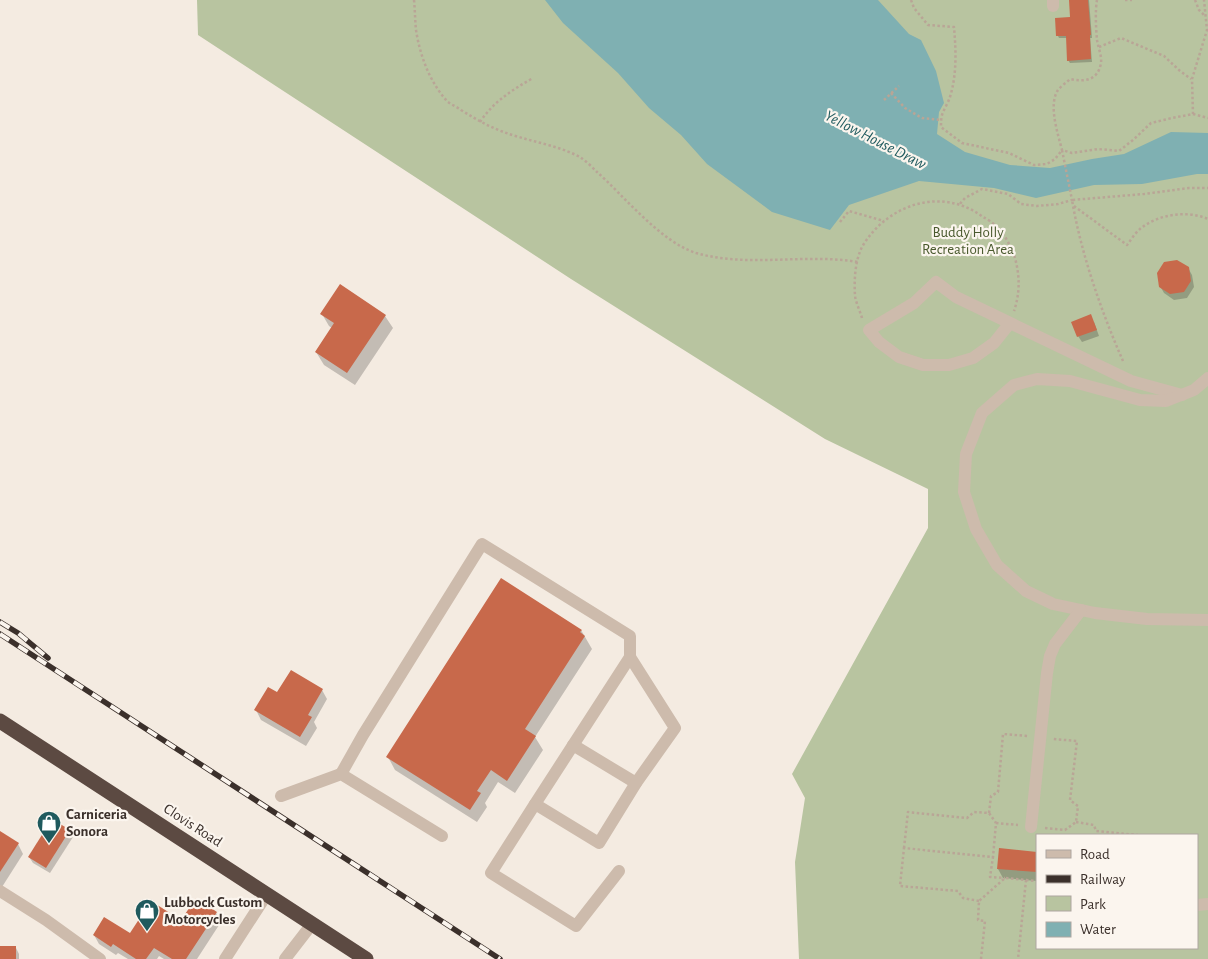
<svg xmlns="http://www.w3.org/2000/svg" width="1208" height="959" font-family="'Alegreya Sans',sans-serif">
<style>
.green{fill:#b8c4a0;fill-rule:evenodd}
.water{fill:#7fb0b2}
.shadow{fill:#0003}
.building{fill:#c8694b}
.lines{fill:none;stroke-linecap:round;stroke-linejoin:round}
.path{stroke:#b9a596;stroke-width:2.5;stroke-dasharray:2.5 2.5;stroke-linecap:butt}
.minor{stroke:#cdbbac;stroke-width:12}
.highway{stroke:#5c4a42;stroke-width:15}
.rail-casing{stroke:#3b302b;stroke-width:5.5}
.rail{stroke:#fbf5ee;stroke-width:4;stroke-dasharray:11;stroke-linecap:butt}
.labels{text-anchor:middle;stroke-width:4.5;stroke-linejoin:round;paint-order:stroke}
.park-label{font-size:15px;fill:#4a5a2e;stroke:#fbf5ee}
.poi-label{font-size:15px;font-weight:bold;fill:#3b302b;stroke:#fbf5ee;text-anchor:start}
.street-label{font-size:15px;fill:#3b302b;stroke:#fbf5ee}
.water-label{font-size:16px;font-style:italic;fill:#1f5a5e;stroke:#fbf5ee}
</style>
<rect width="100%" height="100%" fill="#f4ebe1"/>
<!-- green -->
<path class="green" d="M197,0H1208V959H799L795,862L805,798L792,774L928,528V489L825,439L571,279L198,35ZM1037,835H1197V948H1037Z"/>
<!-- water -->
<path class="water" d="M545,0H878L909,34L921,40L936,71L944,103L939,112L937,134L965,152L1010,165L1050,168L1092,159L1124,154L1171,132L1208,133V174H1197L1142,184L1094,185L1036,198L994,188L919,181L849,205L830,230L772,212L707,164L681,135L649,108L618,73L563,23Z"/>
<!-- shadow -->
<g class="shadow">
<path d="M1070,0H1089L1092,38H1090L1092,62L1070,63L1068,60L1067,38H1059L1058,36L1071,18Z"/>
<path d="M1188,268L1192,275L1194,287L1187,298L1174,300L1164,293L1160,286Z"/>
<path d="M322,314L385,316L393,328L355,385L324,365L316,352L332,328L329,326Z"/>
<path d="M1094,322L1099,336L1082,342L1078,336Z"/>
<path d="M581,630L592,649L535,737L543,750L515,793L498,782L485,803L487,807L477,822L395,770L388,757Z"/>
<path d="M322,690L327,699L314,722L317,728L306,746L261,720L256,710Z"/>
<path d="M53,821L69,831L73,837L50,873L33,863L29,857Z"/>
<path d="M0,833L18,844L23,854L2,887L0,885Z"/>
<path d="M1037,853V881L1003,878L998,869Z"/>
<path d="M216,913L221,922L197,959H164L159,956L157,959H128L118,953L116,955L99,944L94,935H130Z"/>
<path d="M0,948H16L19,954V959H0Z"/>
</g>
<!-- building -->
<g class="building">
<path d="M1069,0H1088L1091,35H1090L1091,59L1067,61L1066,36H1056L1055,18L1070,17Z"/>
<path d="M1177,260L1189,267L1191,281L1184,292L1170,294L1159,287L1157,273L1164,262Z"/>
<path d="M340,284L386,315L347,373L315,352L334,323L320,314Z"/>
<path d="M1091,314L1097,330L1077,337L1071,322Z"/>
<path d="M501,578L582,630L580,632L585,636L525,729L536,736L507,781L491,770L477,791L481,793L470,810L386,757Z"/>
<path d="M291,670L323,689L308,715L312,717L300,737L254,710L268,687L277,692Z"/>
<path d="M52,819L70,830L46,868L28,857Z"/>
<path d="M0,831L19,843L0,872Z"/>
<path d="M999,848L1037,852V872L997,869Z"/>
<path d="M196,898L217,912L186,959H172L154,948L146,959H136L113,944L111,947L93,935L104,917L130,933L151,901L181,920Z"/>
<rect x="0" y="946" width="16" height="13"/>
</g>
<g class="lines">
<!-- path -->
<g class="path">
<path d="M414,0C415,10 415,20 416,30C420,56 430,83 448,102C452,105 457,107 461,110C480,122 497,131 519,137C539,143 561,147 580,157C586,161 592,167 597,172C624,196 661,242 696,253C749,268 804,253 858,262"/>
<path d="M911,0L914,8L928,25L954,27C956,50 957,74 950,97C948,103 944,109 942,115C941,119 941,123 941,127L962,143L1009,153L1034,165L1047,164L1055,159L1062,150L1072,200L1058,204L1037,206L1021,204L1008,194L982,189L965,198L959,205"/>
<path d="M1097,0C1095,11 1096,29 1097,40C1098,47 1102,56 1101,63C1098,81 1084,82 1070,79C1066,83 1061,86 1058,90C1048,105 1058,134 1062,150L1072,153L1098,149L1119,151L1133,140L1151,123L1172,118L1193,114L1192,79L1207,30L1204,0"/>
<path d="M1125,0H1132"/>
<path d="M1195,0L1199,10L1205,16"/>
<path d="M1099,47L1121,38L1164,56L1180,71L1191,79"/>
<path d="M891,93L905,108L922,118L941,120"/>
<path d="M884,100L899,86"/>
<path d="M1193,114L1208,118"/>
<path d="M480,122C493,102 512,90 533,78"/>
<path d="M1074,206L1127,245C1131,240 1135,233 1140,229C1158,214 1187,210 1208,219"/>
<path d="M840,222L849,211L884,221"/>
<path d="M862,318C860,311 856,303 855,296C854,280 855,261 862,247C887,204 942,186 983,217C987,219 992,222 996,226C1005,234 1011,247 1015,258C1020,277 1020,293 1014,311"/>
<path d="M1123,361C1101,311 1081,253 1072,200L1144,194L1189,188H1208"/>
<path d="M989,813L991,796L998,792L1003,734L1028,736"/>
<path d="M1076,822L1094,825L1096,831L1138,835"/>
<path d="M996,823L1018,825"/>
<path d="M1045,828L1065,830L1076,822L1078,806L1070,800L1077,741L1053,739"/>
<path d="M904,848L908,812L967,818L974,812L989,813L996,823L993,857"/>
<path d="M1026,880L1037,881"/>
<path d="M979,901L963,898L958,891L900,886L904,848L993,857L990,877L1005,878"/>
<path d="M981,959L985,921L978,920L979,901L1005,878L1026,880L1018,959"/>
</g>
<!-- minor -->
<g class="minor">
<path d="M1053,6V0"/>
<path d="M1010,323L994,343L973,358L949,365H923L899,357L879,342L869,330L914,303L936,282L956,297L1131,381L1182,395"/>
<path d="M1208,378L1194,390L1166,401L1140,400L1070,381L1037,379L1014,385L982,413L966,454L964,492L976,529L997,565L1026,591L1053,604L1095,613L1147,619L1208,620"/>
<path d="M573,745L636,783"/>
<path d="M341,774L363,735L482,544L630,636V657L675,728L636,783L599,843L535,804L630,657"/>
<path d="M281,796L341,774L442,836"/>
<path d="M535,804L491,873L576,926L619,871"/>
<path d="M1031,827L1047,673L1050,656L1055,644L1081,610"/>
<path d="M0,891L46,920L100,959"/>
<path d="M1197,905L1208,904"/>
<path d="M225,959L267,894"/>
<path d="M285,959L312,924"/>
</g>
<!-- highway -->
<path class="highway" d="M0,721L366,959"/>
<defs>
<g id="rail">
<path d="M0,622L18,633L48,658"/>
<path d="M0,634L500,959"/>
</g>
</defs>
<!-- rail casing -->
<use href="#rail" class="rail-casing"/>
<!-- rail -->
<use href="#rail" class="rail"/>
</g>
<!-- icons -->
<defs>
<symbol id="shop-pin" viewBox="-11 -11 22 30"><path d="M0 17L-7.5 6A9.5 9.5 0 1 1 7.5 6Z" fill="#1f5a5e" stroke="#fbf5ee"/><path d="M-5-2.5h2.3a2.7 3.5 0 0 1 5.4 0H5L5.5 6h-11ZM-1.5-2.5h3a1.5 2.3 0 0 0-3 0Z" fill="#fff"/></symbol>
</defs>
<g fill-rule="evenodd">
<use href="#shop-pin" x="35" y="809" width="28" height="38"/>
<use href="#shop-pin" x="133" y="897" width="28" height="38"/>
</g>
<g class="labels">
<!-- park labels -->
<g class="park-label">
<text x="968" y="237">Buddy Holly<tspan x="968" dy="17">Recreation Area</tspan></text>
</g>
<!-- poi labels -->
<g class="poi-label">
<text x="66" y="819">Carniceria<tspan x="66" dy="17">Sonora</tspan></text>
<text x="164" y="907">Lubbock Custom<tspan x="164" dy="17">Motorcycles</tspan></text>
</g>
<!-- street labels -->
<g class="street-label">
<text transform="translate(193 825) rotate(33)" y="5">Clovis Road</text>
</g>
<!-- water labels -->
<g class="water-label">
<text transform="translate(876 139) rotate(27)" y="6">Yellow House Draw</text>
</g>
</g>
<!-- legend -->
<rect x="1036" y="834" width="162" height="115" fill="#fbf5ee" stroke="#aea6a0"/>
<rect x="1046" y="850" width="25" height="8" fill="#cdbbac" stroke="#aea6a0"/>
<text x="1080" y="859" font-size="15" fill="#3b302b">Road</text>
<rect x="1046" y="875" width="25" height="8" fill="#3b302b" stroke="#aea6a0"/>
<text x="1080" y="884" font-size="15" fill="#3b302b">Railway</text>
<rect x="1046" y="896" width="25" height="15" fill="#b8c4a0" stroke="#aea6a0"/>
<text x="1080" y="909" font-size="15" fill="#3b302b">Park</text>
<rect x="1046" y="922" width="25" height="15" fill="#7fb0b2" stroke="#aea6a0"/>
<text x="1080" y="934" font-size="15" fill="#3b302b">Water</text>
</svg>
